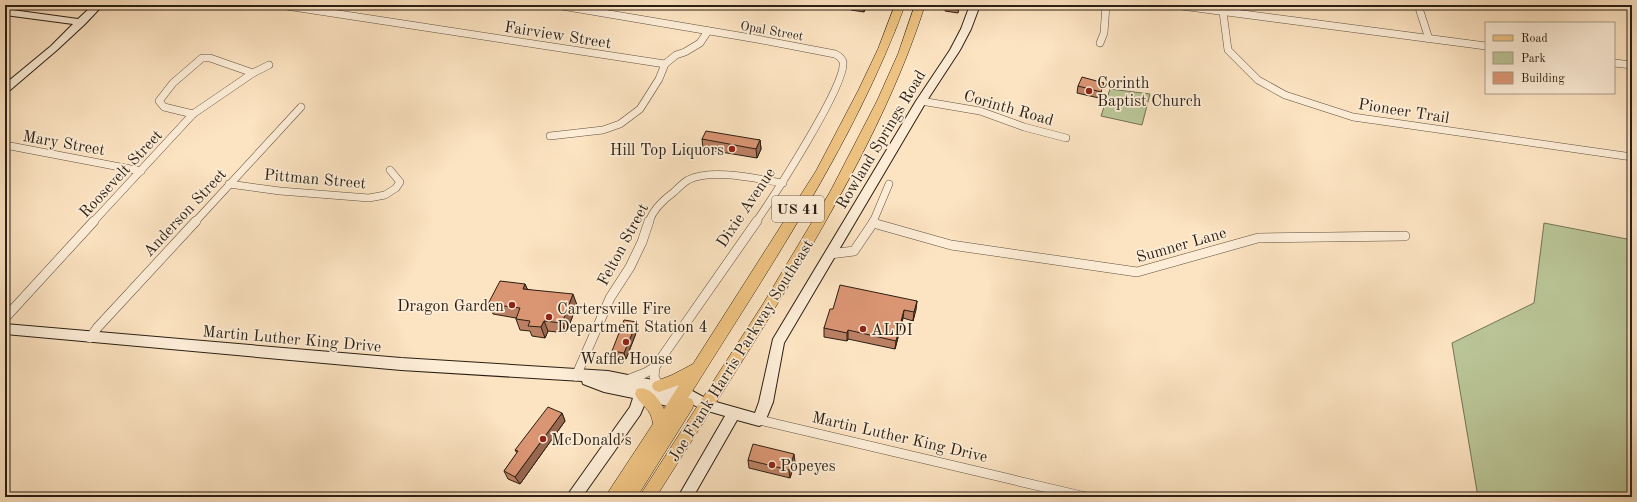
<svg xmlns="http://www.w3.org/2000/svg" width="1637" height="502" font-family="'Old Standard TT',serif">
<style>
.green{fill:#bac597;stroke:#727255}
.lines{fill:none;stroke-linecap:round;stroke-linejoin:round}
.street-far1-casing{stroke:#5f503e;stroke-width:8}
.street-casing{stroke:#5f503e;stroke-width:10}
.secondary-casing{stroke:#2b1f13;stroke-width:2}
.primary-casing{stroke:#2b1f13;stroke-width:1}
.street-far1{stroke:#fdedd7;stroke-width:7}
.street{stroke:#fdedd7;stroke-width:9}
.secondary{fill:#fdedd7;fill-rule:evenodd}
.primary{fill:#eec280;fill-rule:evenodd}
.wall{fill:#bb8063;stroke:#2b1f13}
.shaded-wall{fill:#996850;stroke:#2b1f13}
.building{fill:#da9573;stroke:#2b1f13}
.poi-dot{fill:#8f2418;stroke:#fdedd7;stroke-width:1.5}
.labels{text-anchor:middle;stroke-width:3.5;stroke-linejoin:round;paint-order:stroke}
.far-street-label{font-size:13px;fill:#2b1f13;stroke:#fdedd7}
.shield{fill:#fdedd7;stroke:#6a5d4e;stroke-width:1}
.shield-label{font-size:15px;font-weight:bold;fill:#2b1f13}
.street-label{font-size:16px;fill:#2b1f13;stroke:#fdedd7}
.poi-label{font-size:16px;fill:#2b1f13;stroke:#fdedd7;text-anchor:start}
</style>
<rect width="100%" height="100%" fill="#fce3c1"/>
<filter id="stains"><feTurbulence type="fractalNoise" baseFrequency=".005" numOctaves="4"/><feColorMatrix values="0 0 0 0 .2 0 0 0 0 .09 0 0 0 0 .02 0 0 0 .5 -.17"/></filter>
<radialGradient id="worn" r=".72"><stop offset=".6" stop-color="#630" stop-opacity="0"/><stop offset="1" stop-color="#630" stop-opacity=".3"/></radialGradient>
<!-- green -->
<g class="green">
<path d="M1110,89L1150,94L1142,125L1101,116Z"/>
<path d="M1544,223L1632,240V497H1478L1452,343L1534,303Z"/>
</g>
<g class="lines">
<defs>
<g id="street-far1">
<path d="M280,5L665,64"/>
<path d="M556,5L757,39L835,54C839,56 842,58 843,62C847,84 772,199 756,222"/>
<path d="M1174,5L1486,46"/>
<path d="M1418,5L1429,39"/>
<path d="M1223,12L1228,50L1258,80L1285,95L1353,117L1632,157"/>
<path d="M1100,43L1104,33L1106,5"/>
<path d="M1614,63L1632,65"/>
<path d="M921,101L980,111L1024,127L1066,138"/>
<path d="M193,114L164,107L159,101L173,83L202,58H210L253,73"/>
<path d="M550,136L603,130L620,124L640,109L659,79L665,64L676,55L685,52L700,43L708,31"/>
<path d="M5,145L141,171"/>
<path d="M229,184L280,191L369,198L385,195L396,188L400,182L390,170"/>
<path d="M93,222L193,114L253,73L269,65"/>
<path d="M195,222L301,107"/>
<path d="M649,222C653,209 663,200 674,192C678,188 683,183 688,180C712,168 757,179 783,183"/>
<path d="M873,222L889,184"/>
</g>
<g id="street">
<path d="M873,223L874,221"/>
<path d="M830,254L854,251L873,223L951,245L1137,272L1258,238L1405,236"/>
<path d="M5,318L94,221"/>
<path d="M90,338L97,328L196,221"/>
<path d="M655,367L654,377L659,386"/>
<path d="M576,376L610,298L630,267L642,242L649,221"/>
<path d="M627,380L645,373L655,367L757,221"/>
<path d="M759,420L1086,497"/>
</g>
<g id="secondary">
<path d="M93,5H103L85,24L57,50L9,91L5,92V84L51,46L73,24L5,15V9L78,19Z"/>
<path d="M970,5H980L971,29L960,50L926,102L784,343L773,402L764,424L759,426L737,420L693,497H678L725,416L701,409L692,404L690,408L685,410L646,401L640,415L582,497H566L630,407L633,398L604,392L583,384L582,381L401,370L5,334V324L401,358L608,371L683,386L709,400L755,413L759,402L773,339L916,101L950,50L961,29Z"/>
</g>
<g id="primary">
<path d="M895,5H905C853,146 767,271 688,398L692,399L694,404L692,409L637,497H605L653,424C651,407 641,407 635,394L637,389C649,385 659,399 664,409L679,385L659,392L654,390L652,386L654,382L672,375L693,364L816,171L858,91L878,49Z"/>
<path d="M915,5H925C901,80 866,150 827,219C774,314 714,405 656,497H639L763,304L830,192L877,101L898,54Z"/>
</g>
</defs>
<!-- street-far1 casing -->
<use href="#street-far1" class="street-far1-casing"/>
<!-- street casing -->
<use href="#street" class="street-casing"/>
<!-- secondary casing -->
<use href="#secondary" class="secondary-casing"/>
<!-- primary casing -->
<use href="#primary" class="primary-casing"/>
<!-- street-far1 -->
<use href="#street-far1" class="street-far1"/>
<!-- street -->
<use href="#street" class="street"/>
<!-- secondary -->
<use href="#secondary" class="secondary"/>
<!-- primary -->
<use href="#primary" class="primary"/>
</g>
<!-- wall -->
<g class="wall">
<path d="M851,5H866L864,12L851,10Z"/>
<path d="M960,5L958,13L945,11V8Z"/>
<path d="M1104,83L1099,98L1077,93L1078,86Z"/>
<path d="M702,139L760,140L761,149L757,158L703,149Z"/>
<path d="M525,284L527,289L577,305L566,333L548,331L545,338L532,336L530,331L520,330L516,319V318L493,314L488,304Z"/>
<path d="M917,301L913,321L903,318L895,349L848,339L847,341L824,337V328L833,309Z"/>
<path d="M637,322L638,328L626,359L614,357L612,351Z"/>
<path d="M562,413L565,421L520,484L508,479L504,471L517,453L515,450Z"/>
<path d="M748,460L795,462L790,478L749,468Z"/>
</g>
<!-- shaded-wall -->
<g class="shaded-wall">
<path d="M864,5H866L864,12Z"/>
<path d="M760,140L761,149L757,158L756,149Z"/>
<path d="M525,284L530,295L523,289Z"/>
<path d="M573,294L577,305L566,333L562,323Z"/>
<path d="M917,301L916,310L913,321L914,312Z"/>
<path d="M904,310L903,318L895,349L896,341Z"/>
<path d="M544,321L548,331L545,338L541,327Z"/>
<path d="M637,322L638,328L626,359L624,353Z"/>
<path d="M848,330V339L847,341V333Z"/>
<path d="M562,413L565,421L520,484L515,477Z"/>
<path d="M794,454L795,462L790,478L789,470Z"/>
</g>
<!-- building -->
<g class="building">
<path d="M946,5H960L958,10L945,8Z"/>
<path d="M1082,77L1104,83L1101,92L1078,86Z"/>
<path d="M706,131L760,140L756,149L702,139Z"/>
<path d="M500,281L525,284L523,289L573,294L562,323L544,321L541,327L528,326L530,321L516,319L520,308L488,304Z"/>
<path d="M840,285L917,301L914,312L904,310L896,341L848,330L847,333L824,328L830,309H833Z"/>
<path d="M624,320L637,322L624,353L612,351Z"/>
<path d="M548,407L562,413L515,477L504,471L518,451L515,450Z"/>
<path d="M753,444L794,454L789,470L748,460Z"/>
</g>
<!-- markers -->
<g class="poi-dot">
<circle cx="1089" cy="91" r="4"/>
<circle cx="732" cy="149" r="4"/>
<circle cx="512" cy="305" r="4"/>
<circle cx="549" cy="317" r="4"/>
<circle cx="863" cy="329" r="4"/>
<circle cx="626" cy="342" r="4"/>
<circle cx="543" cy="439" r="4"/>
<circle cx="772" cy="465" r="4"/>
</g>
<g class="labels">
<!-- far-street labels -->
<g class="far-street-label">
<text transform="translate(772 30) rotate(10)" y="5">Opal Street</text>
</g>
<!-- shield labels -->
<rect class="shield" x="772" y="196" width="52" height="26" rx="3"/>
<g class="shield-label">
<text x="798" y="214">US 41</text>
</g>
<!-- street labels -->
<g class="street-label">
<text transform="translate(558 34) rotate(9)" y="6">Fairview Street</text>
<text transform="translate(1009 107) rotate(16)" y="6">Corinth Road</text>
<text transform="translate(1404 110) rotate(9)" y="6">Pioneer Trail</text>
<text transform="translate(880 139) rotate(-59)" y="6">Rowland Springs Road</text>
<text transform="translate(64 142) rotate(10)" y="6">Mary Street</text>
<text transform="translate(120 173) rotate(-47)" y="6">Roosevelt Street</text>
<text transform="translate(315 178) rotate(5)" y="6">Pittman Street</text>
<text transform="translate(745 207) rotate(-56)" y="6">Dixie Avenue</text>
<text transform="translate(184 212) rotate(-47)" y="6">Anderson Street</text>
<text transform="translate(622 244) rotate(-62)" y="6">Felton Street</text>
<text transform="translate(1181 244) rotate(-16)" y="6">Sumner Lane</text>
<text transform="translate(292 338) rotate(5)" y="6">Martin Luther King Drive</text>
<text transform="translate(740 350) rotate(-58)" y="6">Joe Frank Harris Parkway Southeast</text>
<text transform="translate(900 436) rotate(13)" y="6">Martin Luther King Drive</text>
</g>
<!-- poi labels -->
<g class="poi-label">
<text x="1097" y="88">Corinth<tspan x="1097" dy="18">Baptist Church</tspan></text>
<text x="724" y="155" text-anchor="end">Hill Top Liquors</text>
<text x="504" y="311" text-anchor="end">Dragon Garden</text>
<text x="557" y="314">Cartersville Fire<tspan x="557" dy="18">Department Station 4</tspan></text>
<text x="871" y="335">ALDI</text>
<text x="626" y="364" text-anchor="middle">Waffle House</text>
<text x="551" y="445">McDonald's</text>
<text x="780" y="471">Popeyes</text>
</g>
</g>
<!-- margin -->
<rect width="1637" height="502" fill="none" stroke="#fce3c1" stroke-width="20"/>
<rect x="6" y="6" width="1625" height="490" fill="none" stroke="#2b1f13" stroke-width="2"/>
<rect x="10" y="10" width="1617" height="482" fill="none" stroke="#2b1f13"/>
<!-- legend -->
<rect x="1485" y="22" width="130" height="72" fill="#fdedd7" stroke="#a99b89"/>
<rect x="1493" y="35" width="20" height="6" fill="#eec280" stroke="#a99b89"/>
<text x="1521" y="42" font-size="12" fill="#2b1f13">Road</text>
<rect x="1493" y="52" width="20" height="12" fill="#bac597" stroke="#a99b89"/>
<text x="1521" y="62" font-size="12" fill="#2b1f13">Park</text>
<rect x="1493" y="72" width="20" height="12" fill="#da9573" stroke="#a99b89"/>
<text x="1521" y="82" font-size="12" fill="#2b1f13">Building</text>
<rect width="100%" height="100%" filter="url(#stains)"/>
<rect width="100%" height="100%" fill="url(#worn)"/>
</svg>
